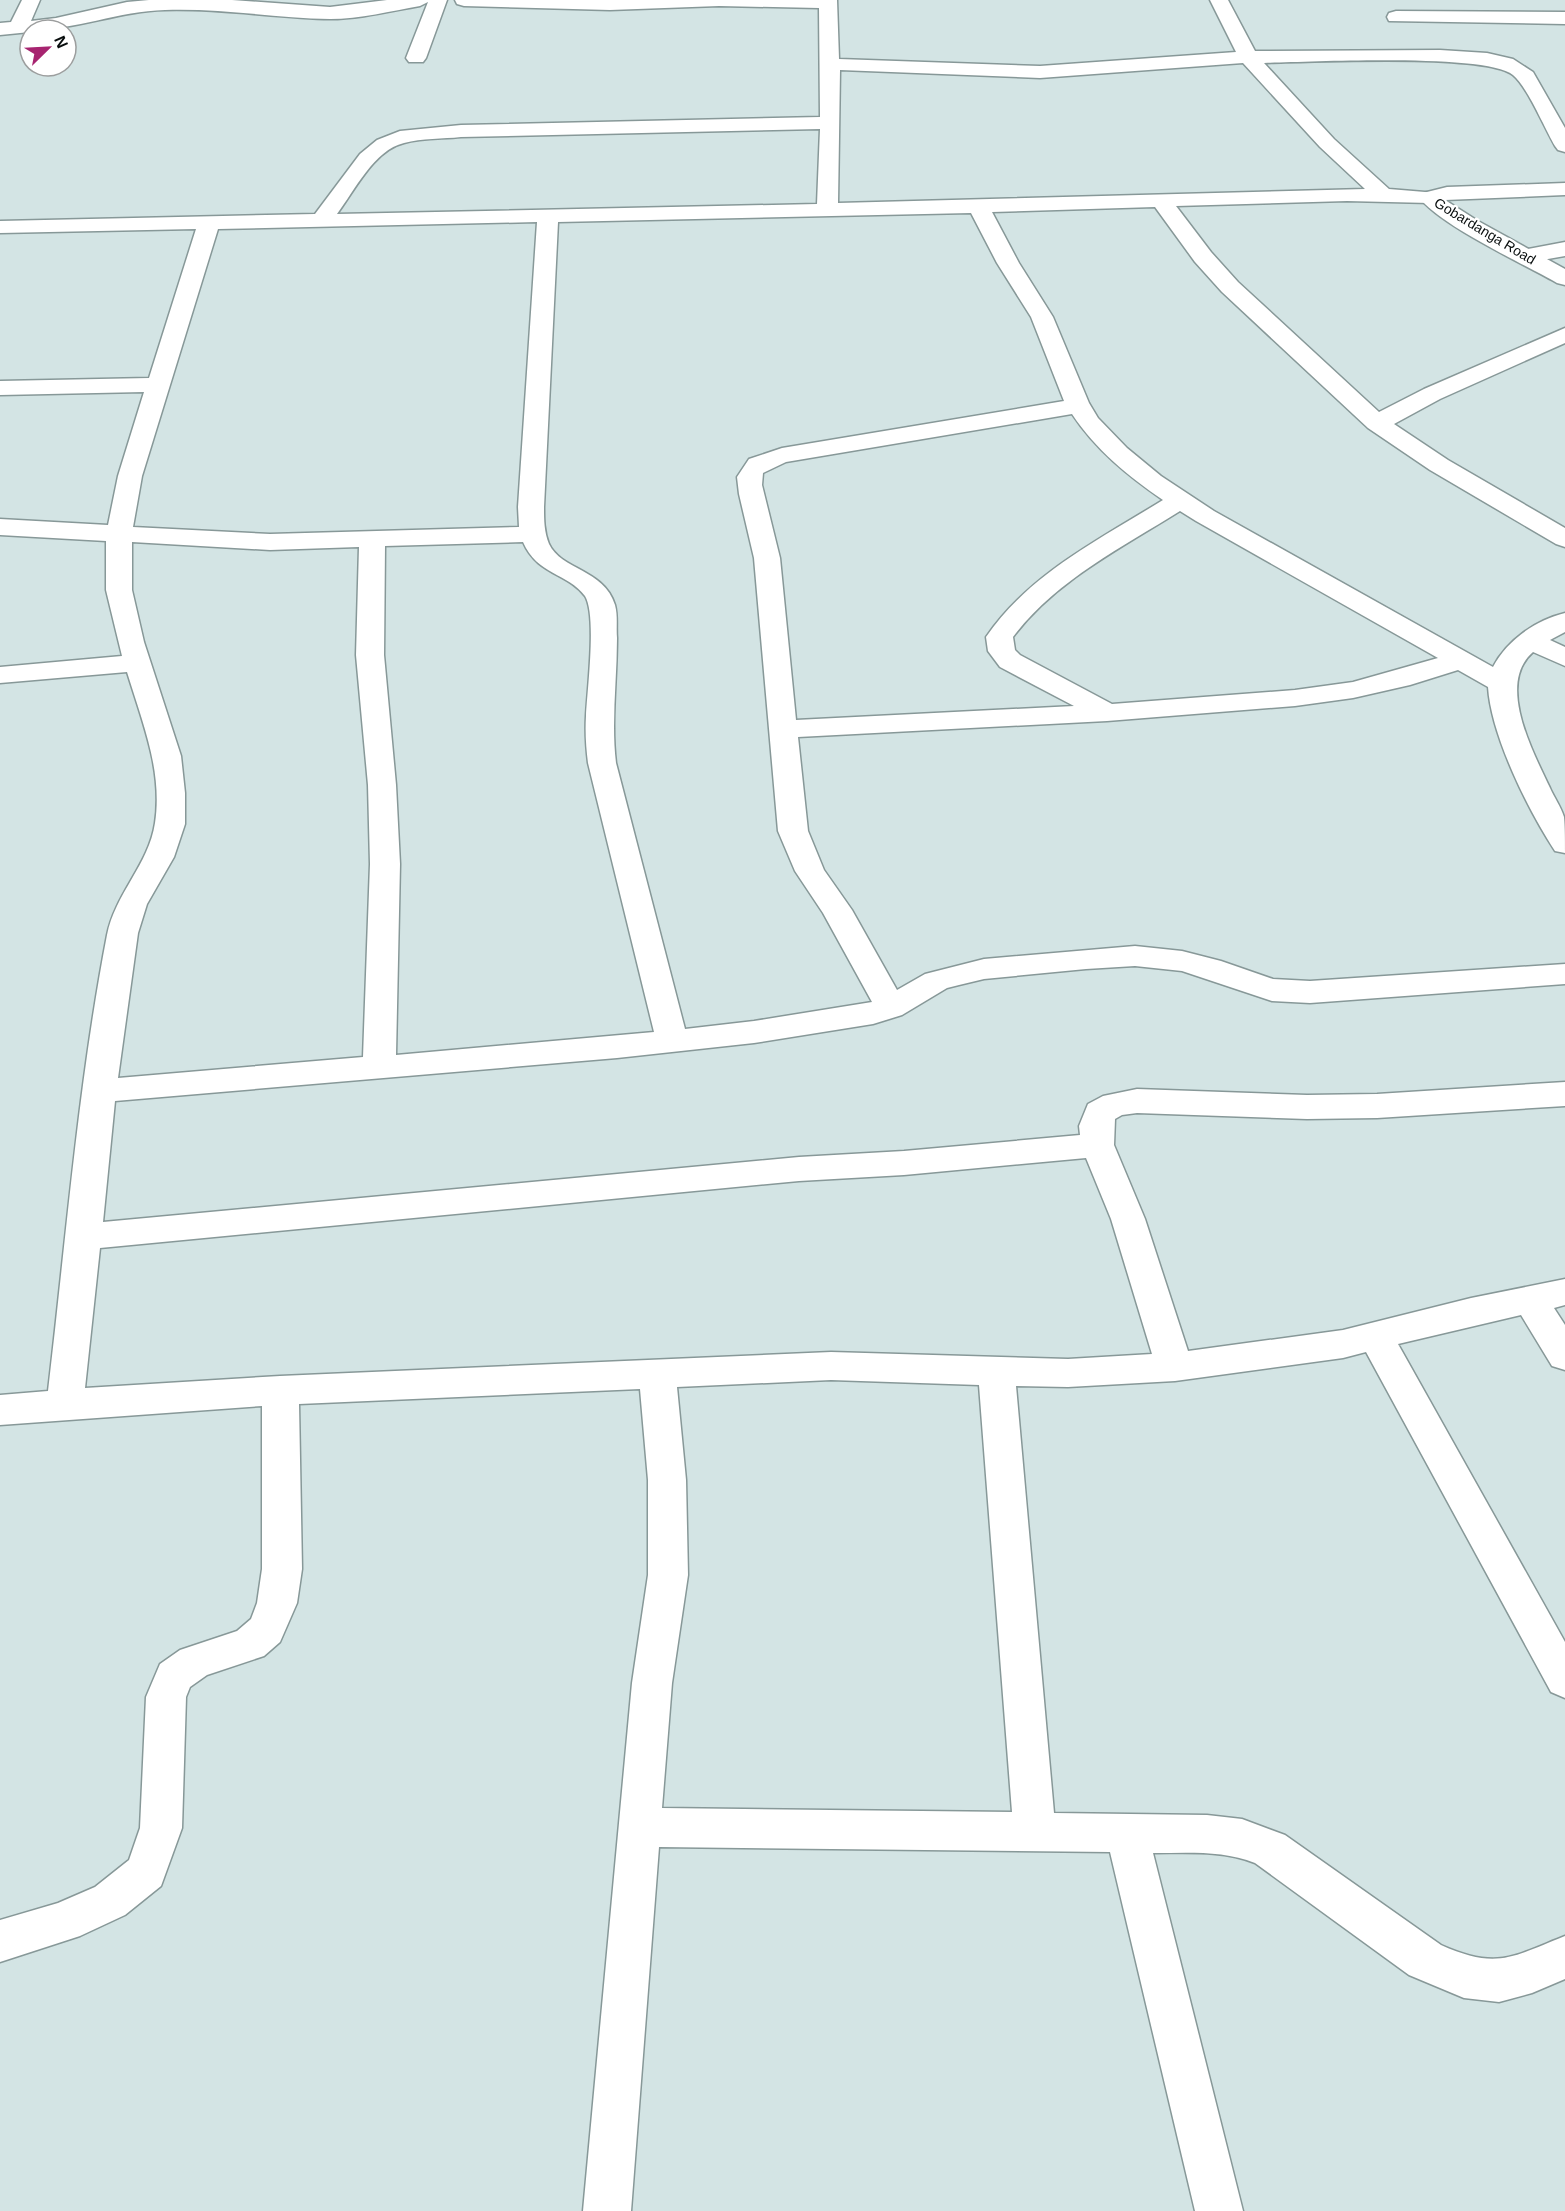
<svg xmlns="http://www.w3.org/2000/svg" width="1565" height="2211" font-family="Helvetica,sans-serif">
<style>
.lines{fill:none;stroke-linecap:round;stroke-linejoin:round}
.minor-casing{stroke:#879898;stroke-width:3}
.major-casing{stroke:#879898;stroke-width:3}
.minor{fill:#fff;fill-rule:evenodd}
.major{fill:#fff;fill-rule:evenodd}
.labels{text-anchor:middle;stroke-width:4.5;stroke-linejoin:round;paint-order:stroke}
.far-street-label{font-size:14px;fill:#080d0d;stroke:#fff}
</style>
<rect width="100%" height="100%" fill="#d3e4e4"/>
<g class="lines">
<defs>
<g id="minor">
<path d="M22,0H40L31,21L56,18L127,2L149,0H232L330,7L387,0H447L426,58L423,62H409L406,58L428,2L420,6C391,11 360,19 330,19C275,18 220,8 165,10C119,11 76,30 30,30V32L0,35V23L11,22Z"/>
<path d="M455,0H837L839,59L1040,66L1236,52L1210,0H1228L1255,51L1440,50L1487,53L1513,59L1533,72L1565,128V152L1558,150L1555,146C1545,129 1527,86 1513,75C1486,53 1308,62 1264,63L1334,139L1389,189L1437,193L1441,197L1437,201L1430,203L1347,201L1176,206L1211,252L1238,282L1379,412L1424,389L1565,328V343L1440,399L1394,424L1448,460L1565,528V547L1556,544L1430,470L1368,428L1222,292L1195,262L1155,207L992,212L1019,263L1053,317L1089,403L1098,418L1127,448L1161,476L1214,511L1493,667C1507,640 1536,620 1565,613V632L1550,640L1565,647V666L1533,652C1496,684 1533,752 1550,788C1554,797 1561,807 1564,817C1565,827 1565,842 1565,853L1555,851C1528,810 1491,735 1488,687L1458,670L1410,685L1353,698L1295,706L1107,721L798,737L808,831L824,870L852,910L897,990L925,974L984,959L1135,946L1182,951L1221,961L1273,979L1310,981L1565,964V984L1310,1003L1272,1001L1182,971L1135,966L1086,969L984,979L959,985L947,988L902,1015L873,1024L754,1043L617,1058L115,1101L103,1222L799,1157L904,1151L1080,1135L1079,1126L1088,1104L1103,1096L1137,1089L1307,1095L1377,1094L1565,1082V1106L1377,1118L1307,1119L1137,1113L1122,1115L1115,1119L1114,1145L1145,1219L1188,1351L1343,1330L1471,1298L1565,1279V1305L1554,1308L1565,1325V1370L1552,1366L1521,1315L1398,1344L1565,1642V1698L1551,1692L1366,1352L1343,1358L1175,1381L1068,1387L1016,1386L1054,1813L1207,1815L1242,1819L1285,1835L1441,1945C1497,1970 1512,1957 1565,1936V1979L1532,1993L1499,2002L1464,1998L1409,1975L1255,1863C1223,1850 1187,1853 1153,1853L1243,2211H1195L1110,1852L659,1847L631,2211H583L632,1683L648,1575V1480L640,1389L299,1404L302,1569L297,1603L280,1642L264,1656L207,1675L190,1687L186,1697L182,1828L161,1886L125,1915L80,1936L0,1962V1920L58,1903L95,1887L129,1860L140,1828L146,1697L160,1664L180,1650L237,1631L251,1619L257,1603L262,1569V1406L0,1425V1395L48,1391C66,1240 78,1085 107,935C115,894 149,864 155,823C163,771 142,721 127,672L0,683V667L122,656L106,590V541L0,535V519L108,525L118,476L144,392L0,395V381L149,378L196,229L0,233V221L315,214L360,154L377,140L400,131L461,125L820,117L819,8L719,6L610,10L464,6L457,4ZM1243,63L1320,147L1365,189L838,203L840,70L1040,78ZM820,129L817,204L337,214C355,190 374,150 404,143C422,138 443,139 461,137ZM971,213L997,263L1031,317L1064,401L782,448L749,459L737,477L739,494L754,558L778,831L795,871L823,913L872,1002L754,1021L685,1029L616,763C611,721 617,680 617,638C616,627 618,616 615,605C604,569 561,570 549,544C544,532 544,519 544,507L558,222ZM537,222L518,507L519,527L270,534L133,527L142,476L218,229ZM1072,414C1096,450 1128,476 1163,500C1100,539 1029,574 986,637L988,651L1000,667L1074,706L796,720L780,558L762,485L763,473L786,462ZM1180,511L1196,521L1438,658L1353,682L1295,690L1112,704L1020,655L1015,650L1013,637C1055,581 1121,548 1180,511ZM132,542L270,550L359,547L356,655L368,785L370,864L363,1057L118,1078L138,933L147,904L174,857L185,824V793L181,756L144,642L132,590ZM523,542C537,575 568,573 585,596C597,615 587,692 586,716C585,732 586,747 588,763L654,1032L396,1055L400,864L396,785L384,655L385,546ZM1086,1158L1111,1219L1152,1354L1068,1359L831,1352L280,1376L85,1388L100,1248L799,1181L904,1175ZM831,1380L979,1385L1012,1812L662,1808L672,1683L688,1575L686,1480L677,1387Z"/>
<path d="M1396,11L1565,12V24L1389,21L1387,17L1389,13Z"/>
<path d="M1565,242V256L1525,263L1517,261L1514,256L1517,251Z"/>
</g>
<path id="major" d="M1565,183V195L1445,200L1478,221L1565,269V285L1557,283C1524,264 1439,225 1419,197L1423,193L1447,187Z"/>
</defs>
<!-- minor casing -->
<use href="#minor" class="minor-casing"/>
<!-- major casing -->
<use href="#major" class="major-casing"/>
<!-- minor -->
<use href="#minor" class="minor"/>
<!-- major -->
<use href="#major" class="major"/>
</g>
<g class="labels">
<!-- far-street labels -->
<g class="far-street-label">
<text transform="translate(1485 231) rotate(31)" y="5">Gobardanga Road</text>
</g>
</g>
<!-- north arrow -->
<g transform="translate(48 48) rotate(66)"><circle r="28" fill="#ffffff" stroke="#9c9e9e" stroke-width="1.5"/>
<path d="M0-4.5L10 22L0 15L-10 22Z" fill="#a72470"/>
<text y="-9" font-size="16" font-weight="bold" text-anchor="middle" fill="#080d0d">N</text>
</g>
</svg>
